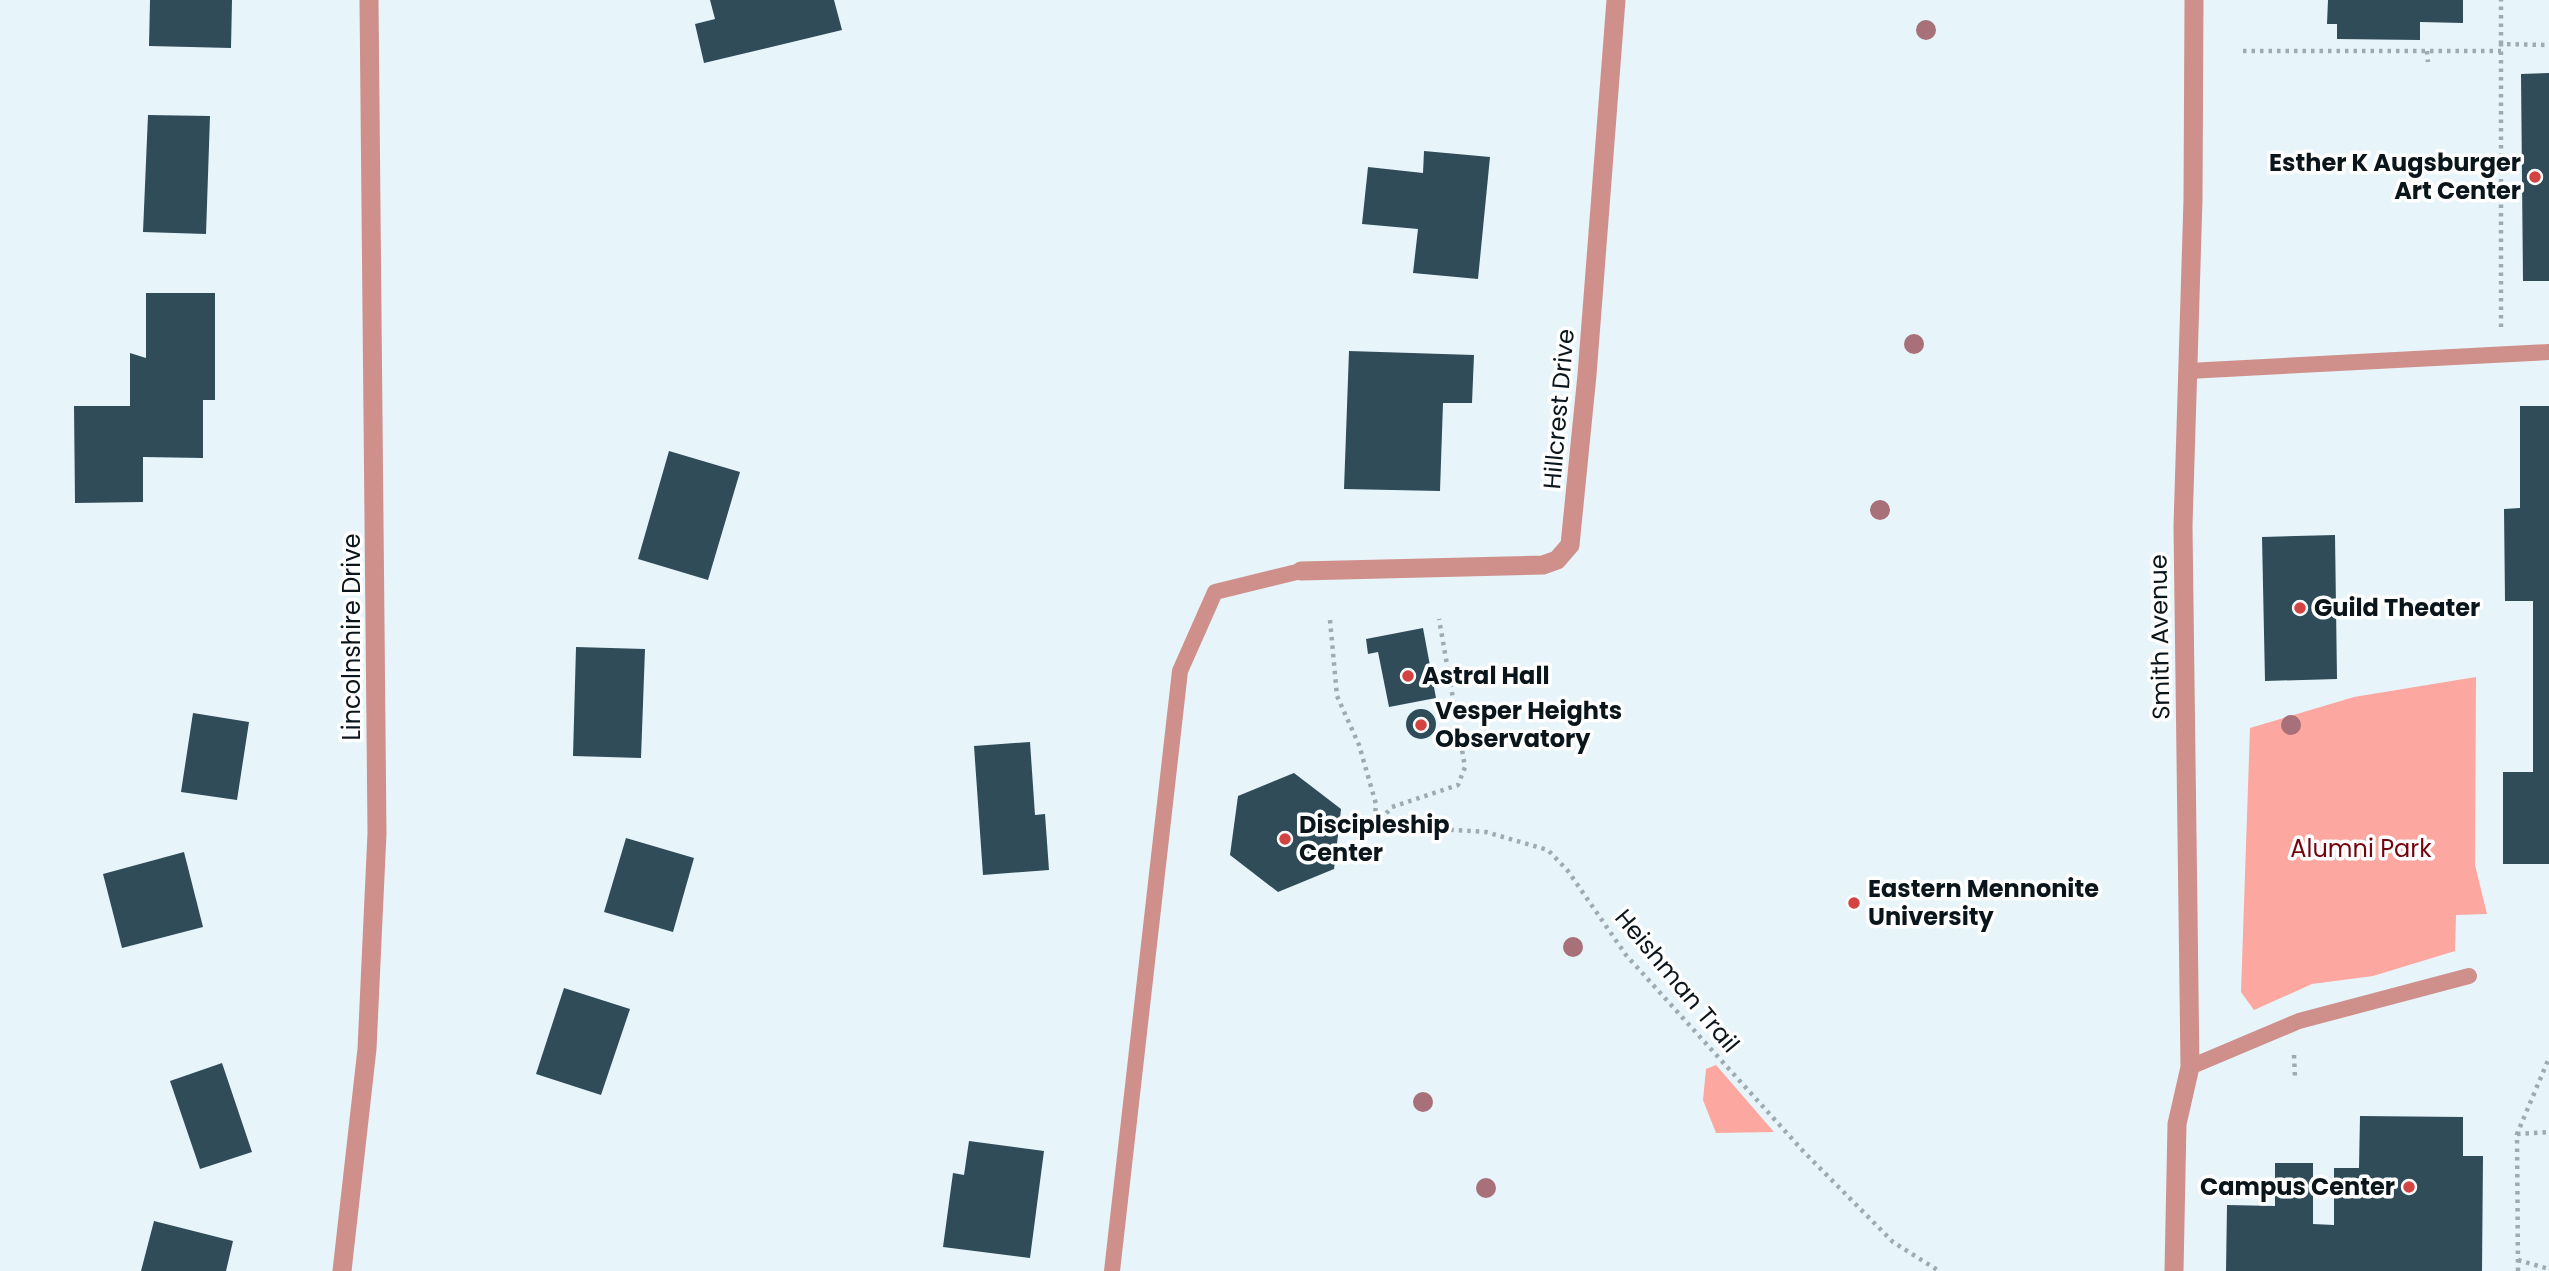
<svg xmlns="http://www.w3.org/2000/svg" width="2549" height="1271" font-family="Poppins,sans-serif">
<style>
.green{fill:#fca79f}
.building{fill:#304c59}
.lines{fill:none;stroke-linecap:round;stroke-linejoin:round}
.path{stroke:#9eacb2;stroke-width:4.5;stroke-dasharray:3.5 5;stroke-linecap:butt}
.service{stroke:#cf908b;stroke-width:16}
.minor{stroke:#cf908b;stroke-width:19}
.tree{fill:#a87079}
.poi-dot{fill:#d24341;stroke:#fff;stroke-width:2.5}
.labels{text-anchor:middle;stroke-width:7;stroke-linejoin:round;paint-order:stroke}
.poi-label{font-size:24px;font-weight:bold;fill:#0a161c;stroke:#fff;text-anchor:start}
.street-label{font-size:24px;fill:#0a161c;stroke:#fff}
.park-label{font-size:24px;fill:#75040f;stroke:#fff}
</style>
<rect width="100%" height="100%" fill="#e7f5fb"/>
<!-- green -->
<g class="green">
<path d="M2476,677L2475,865L2487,914L2456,915L2455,951L2373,976L2312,984L2254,1010L2241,992L2250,728L2354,697Z"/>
<path d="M1716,1065L1774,1132L1716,1133L1703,1100L1706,1069Z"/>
</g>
<!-- building -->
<g class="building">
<path d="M150,0H232L231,48L149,46Z"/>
<path d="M710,0H834L842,30L704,63L695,24L715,19Z"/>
<path d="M2328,0H2463V23L2420,22V40L2337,39V24H2327Z"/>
<path d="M2549,73V281H2523L2521,74Z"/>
<path d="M148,115L210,116L206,234L143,232Z"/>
<path d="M1424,151L1490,157L1478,279L1413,273L1418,229L1362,224L1368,167L1423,173Z"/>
<path d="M146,293H215V400H203V458L143,457V502L75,503L74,406H130V353L146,358Z"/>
<path d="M1349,351L1474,355L1472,403H1443L1440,491L1344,489Z"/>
<path d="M2520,406H2549V864H2503V772H2533V601H2505L2504,509L2520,508Z"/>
<path d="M669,451L740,472L708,580L638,559Z"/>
<path d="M2335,535L2337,679L2265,681L2262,537Z"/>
<path d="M1423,628L1436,698L1389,707L1378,652L1368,654L1366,639Z"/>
<path d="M576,647L645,649L641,758L573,756Z"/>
<circle cx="1421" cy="724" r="15"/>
<path d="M193,713L249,722L237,800L181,792Z"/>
<path d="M1030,742L1035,815L1045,814L1049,870L983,875L974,746Z"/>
<path d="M1294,773L1341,809L1334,869L1278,892L1230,855L1238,796Z"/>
<path d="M626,838L694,858L673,932L604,912Z"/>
<path d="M184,852L203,927L122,948L103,874Z"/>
<path d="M564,988L630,1009L601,1095L536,1074Z"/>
<path d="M222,1063L252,1152L200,1169L170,1081Z"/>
<path d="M2360,1116L2463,1117V1156H2483L2482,1271H2226L2227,1205L2275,1206V1163H2313V1224L2334,1225V1168H2359Z"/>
<path d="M969,1141L1044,1151L1030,1258L943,1247L953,1173L964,1175Z"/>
<path d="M154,1221L233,1241L226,1271H141Z"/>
</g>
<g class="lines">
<!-- path -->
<g class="path">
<path d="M2501,44V0"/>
<path d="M2243,51H2501"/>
<path d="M2427,51L2428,62"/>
<path d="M2501,327V44L2549,45"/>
<path d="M1330,620L1337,696L1359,745L1376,804L1374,826"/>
<path d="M1340,823L1486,832L1548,850L1568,871L1626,955L1804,1152L1893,1242L1939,1271"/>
<path d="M1375,826L1392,807L1458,785L1465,767L1439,619"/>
<path d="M2294,1055L2295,1079"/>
<path d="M2517,1134L2549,1132"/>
<path d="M2518,1260L2549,1269"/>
<path d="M2518,1271L2517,1134L2549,1058"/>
</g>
<!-- service -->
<g class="service">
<path d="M2188,371L2549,352"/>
<path d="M2190,1067L2299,1021L2469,976"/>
<path d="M1112,1271L1180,671L1215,592L1301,571"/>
</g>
<!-- minor -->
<g class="minor">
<path d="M1301,571L1543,565L1557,560L1570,545L1587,375L1616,0"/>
<path d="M342,1271L367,1049L377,833L369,0"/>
<path d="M2174,1271L2177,1124L2190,1067L2183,526L2193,200L2194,0"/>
</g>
</g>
<!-- trees -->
<g class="tree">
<circle cx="1926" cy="30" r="10"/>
<circle cx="1914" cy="344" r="10"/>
<circle cx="1880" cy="510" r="10"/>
<circle cx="2291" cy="725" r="10"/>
<circle cx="1573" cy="947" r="10"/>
<circle cx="1423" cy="1102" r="10"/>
<circle cx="1486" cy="1188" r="10"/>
</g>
<!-- markers -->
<g class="poi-dot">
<circle cx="2535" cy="177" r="7"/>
<circle cx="2300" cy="608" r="7"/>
<circle cx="1408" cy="676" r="7"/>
<circle cx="1421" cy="725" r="7"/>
<circle cx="1285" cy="839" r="7"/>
<circle cx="1854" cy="903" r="7"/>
<circle cx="2409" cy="1187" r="7"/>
</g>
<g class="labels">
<!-- poi labels -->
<g class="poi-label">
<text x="2521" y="171" text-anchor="end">Esther K Augsburger<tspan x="2521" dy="28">Art Center</tspan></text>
<text x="2314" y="616">Guild Theater</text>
<text x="1422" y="684">Astral Hall</text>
<text x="1435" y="719">Vesper Heights<tspan x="1435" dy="28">Observatory</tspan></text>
<text x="1299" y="833">Discipleship<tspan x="1299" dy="28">Center</tspan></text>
<text x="1868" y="897">Eastern Mennonite<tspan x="1868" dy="28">University</tspan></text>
<text x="2395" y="1195" text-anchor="end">Campus Center</text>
</g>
<!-- street labels -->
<g class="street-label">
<text transform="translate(1559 409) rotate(-85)" y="8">Hillcrest Drive</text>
<text transform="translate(352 637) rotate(-90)" y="8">Lincolnshire Drive</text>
<text transform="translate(2160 637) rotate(-91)" y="8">Smith Avenue</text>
<text transform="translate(1677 981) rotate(50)" y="8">Heishman Trail</text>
</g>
<!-- park labels -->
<g class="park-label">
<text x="2361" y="857">Alumni Park</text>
</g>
</g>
</svg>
